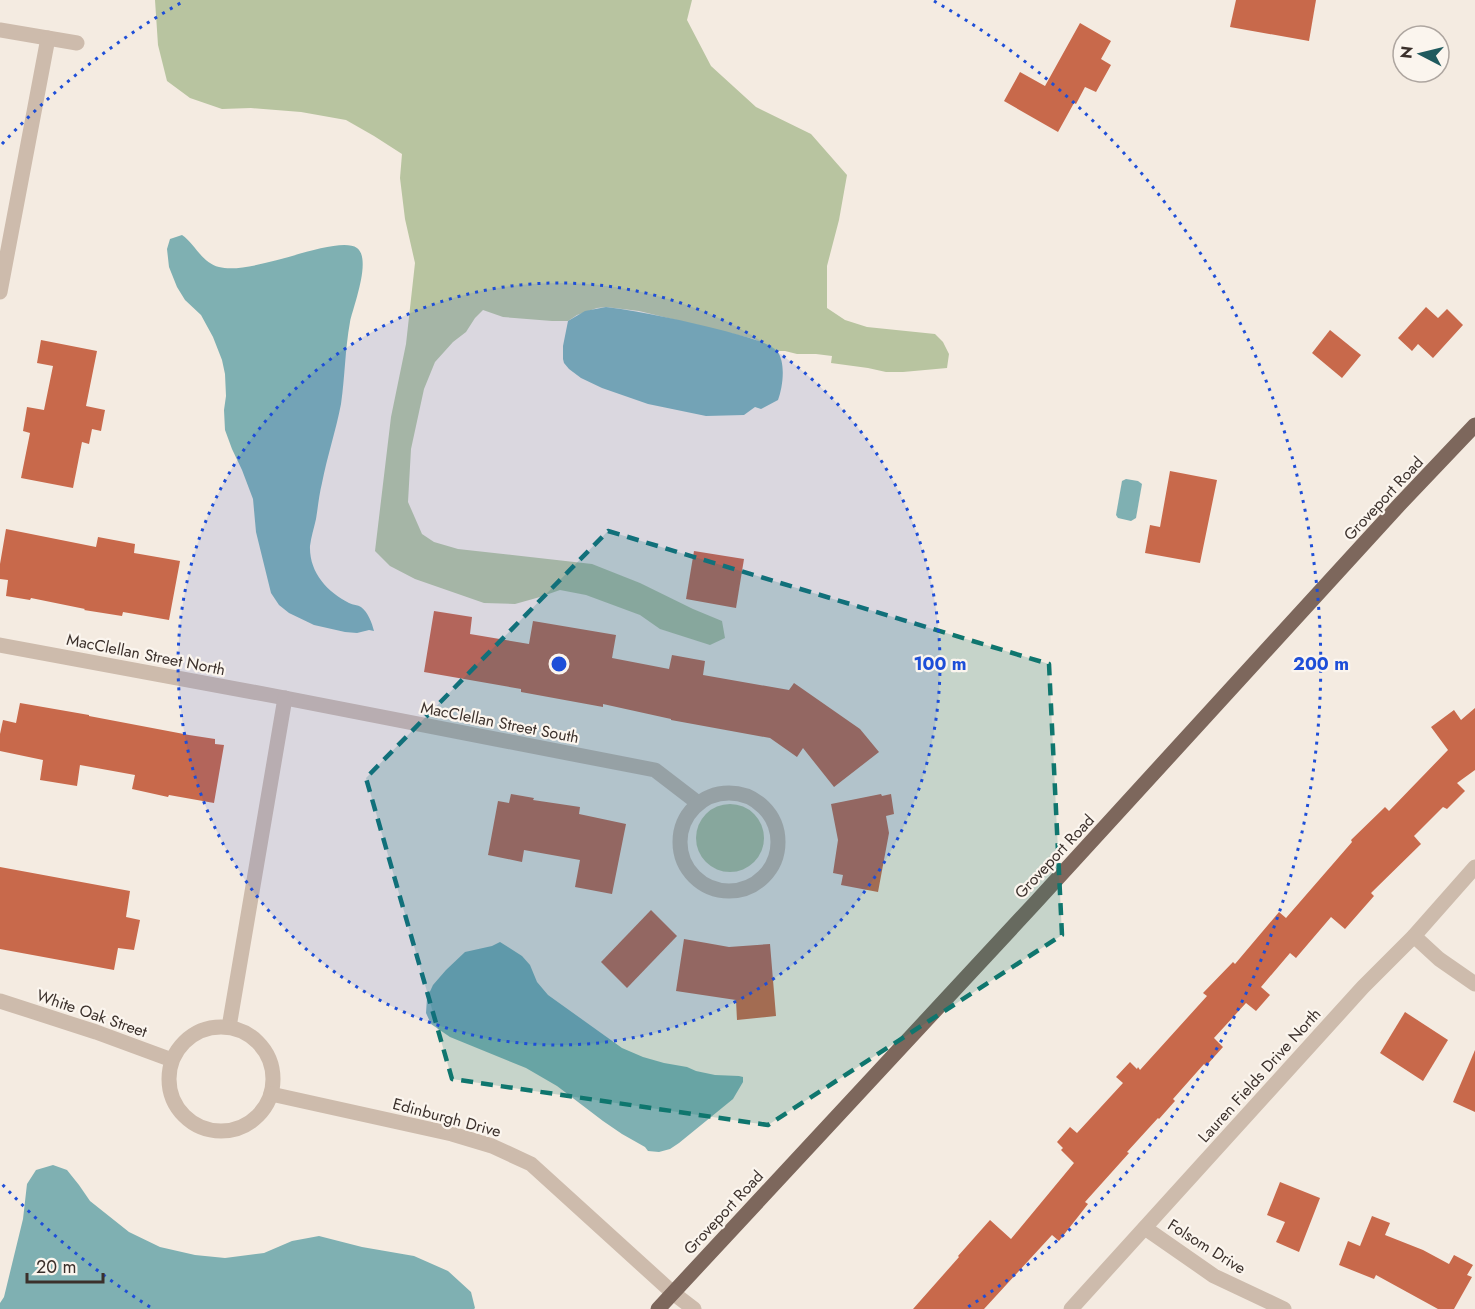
<svg xmlns="http://www.w3.org/2000/svg" width="1475" height="1309" font-family="Jost,sans-serif">
<style>
.green{fill:#b8c4a0}
.water{fill:#7fb0b2}
.building{fill:#c8694b}
.lines{fill:none;stroke-linecap:round;stroke-linejoin:round}
.street{stroke:#cdbbac;stroke-width:15}
.primary{stroke:#7d675c;stroke-width:15}
.marked{fill:#0f766e;fill-opacity:0.2;stroke:#0f766e;stroke-width:4.5;stroke-dasharray:12 8;stroke-linejoin:round}
.ring{fill:none;stroke:#1d4ed8;stroke-width:3;stroke-dasharray:3 6}
.labels{text-anchor:middle;stroke-width:4.5;stroke-linejoin:round;paint-order:stroke}
.street-label{font-size:16px;fill:#3b302b;stroke:#fbf5ee}
.centre{fill:#1d4ed8;stroke:#fbf5ee;stroke-width:3}
.ring-label{font-size:18px;text-anchor:middle;font-weight:bold;fill:#1d4ed8;stroke:#fbf5ee;stroke-width:4.5;stroke-linejoin:round;paint-order:stroke}
</style>
<rect width="100%" height="100%" fill="#f4ebe1"/>
<!-- green -->
<g class="green">
<path d="M155,0H692L687,20L711,66L756,107L811,134L847,175L839,220L827,266V308L845,320L867,327L935,334L943,342L949,354L947,368L903,372H886L868,368L831,363L832,356L816,354H797L785,351H777L754,339L639,311L606,307L597,308L577,315L568,321H552L503,317L483,310L475,318L466,332L453,342L435,362L424,389L411,449L408,502L422,534L434,542L458,549L592,564L640,583L693,609L722,621L725,638L710,645L660,629L640,615L586,595L560,590L540,597L515,604L484,603L415,579L390,566L375,551L391,417L406,344L415,263L405,219L400,178L402,154L374,136L346,120L301,112L251,108L222,109L190,98L167,81L158,45Z"/>
<circle cx="730" cy="838" r="34"/>
</g>
<!-- water -->
<g class="water">
<path d="M182,235C195,244 202,263 219,267C254,276 336,234 357,248C372,259 353,307 350,322C345,349 345,377 341,404C336,430 327,457 322,483C319,495 318,507 316,519C314,528 311,537 310,546C309,572 327,592 349,603C353,605 358,605 361,607C368,612 372,623 374,631L369,630L357,633L345,632L314,625L289,613L279,605L271,593L256,532L253,499L242,470L232,449L225,430L224,410L226,396L225,374L222,360L213,337L201,315L185,300L177,287L169,267L167,249L170,239Z"/>
<path d="M606,307C646,312 685,321 725,331C737,335 768,341 777,351C786,362 783,387 778,400L761,409L755,407L744,415L706,416L648,404L602,388L581,378L569,369L564,363L563,359V346L568,321L585,311Z"/>
<path d="M1126,479L1138,481L1142,484L1136,518L1131,521L1118,518L1116,515L1122,481Z"/>
<path d="M500,942L522,956L530,965L537,982L548,995L622,1048L643,1057L664,1063L687,1067L696,1071L715,1075L739,1076L743,1077V1082L733,1099L679,1143L670,1149L659,1152L648,1151L645,1147L622,1134L603,1121L557,1086L526,1068L450,1037L431,1024L426,1013L427,998L433,985L446,970L465,952L492,946Z"/>
<path d="M53,1165L67,1170L79,1185L90,1201L129,1232L160,1247L195,1255L225,1258L264,1253L292,1241L319,1236L362,1247L414,1256L448,1271L471,1292L475,1308L474,1309H0V1303L4,1297L23,1219L27,1184L36,1170Z"/>
</g>
<!-- building -->
<g class="building">
<path d="M1236,0H1316L1309,41L1230,27Z"/>
<path d="M1080,23L1111,41L1101,59L1111,65L1096,92L1085,87L1076,104L1074,103L1058,132L1004,101L1020,72L1045,86Z"/>
<path d="M1426,307L1438,318L1447,309L1463,325L1433,358L1418,344L1412,351L1398,338Z"/>
<path d="M1330,330L1361,355L1342,378L1312,353Z"/>
<path d="M41,340L97,351L86,406L105,410L101,431L92,429L89,444L82,442L73,488L21,478L30,433L23,431L27,407L44,410L53,366L37,363Z"/>
<path d="M1170,471L1217,480L1200,563L1145,553L1150,525L1160,527Z"/>
<path d="M6,529L96,547L98,537L135,544L134,553L180,561L169,620L123,612L122,616L84,610L85,609L31,598L30,600L6,596L8,580L0,579V564Z"/>
<path d="M694,551L744,559L736,608L686,599Z"/>
<path d="M434,611L472,617L470,634L529,644L533,621L616,635L612,658L669,669L672,655L705,661L703,675L789,690L794,683L860,729L879,752L834,787L803,748L797,757L770,738L671,720V719L603,704V707L521,692V689L424,672Z"/>
<path d="M20,703L89,715V716L189,735L215,739V744L224,745L214,803L169,795L168,797L132,789L135,775L80,765L77,786L40,780L43,760L0,751V734L3,720L16,723Z"/>
<path d="M1475,708V770L1457,783L1465,791L1447,809L1443,807L1414,836L1421,844L1371,893L1374,896L1345,929L1331,917L1296,958L1290,953L1261,987L1270,995L1256,1011L1246,1003L1214,1038L1223,1047L1206,1066L1204,1064L1173,1099L1175,1101L1159,1119L1158,1118L1127,1152L1129,1153L1085,1202L1088,1204L1059,1241L1052,1235L984,1309H913L959,1257L958,1256L990,1220L1011,1239L1074,1163L1061,1150L1063,1148L1057,1142L1070,1127L1077,1133L1123,1083L1116,1077L1130,1062L1137,1069L1138,1067L1140,1070L1207,996L1203,993L1233,962L1235,964L1279,912L1286,918L1352,842L1351,840L1385,807L1389,811L1448,750L1431,727L1454,710L1461,720Z"/>
<path d="M511,794L534,798L533,800L580,807L579,814L626,824L612,894L575,887L580,860L524,850L522,862L488,855L498,801L509,803Z"/>
<path d="M881,794L882,796L891,794L894,814L886,816L889,833L878,892L841,885L843,875L833,873L838,840L831,804Z"/>
<path d="M0,867L130,891L126,917L140,920L134,950L118,948L114,970L0,949Z"/>
<path d="M651,910L677,936L627,988L601,962Z"/>
<path d="M684,939L729,947L770,944L776,1016L737,1020L736,1000L676,991Z"/>
<path d="M1405,1012L1448,1040L1423,1081L1380,1053Z"/>
<path d="M1475,1050V1112L1453,1102Z"/>
<path d="M1280,1182L1320,1198L1299,1252L1276,1242L1285,1222L1267,1215Z"/>
<path d="M1372,1216L1390,1223L1385,1235L1423,1250L1449,1264L1454,1255L1473,1265L1467,1275L1472,1277L1454,1309H1438L1376,1275L1374,1279L1339,1265L1348,1241L1360,1246Z"/>
</g>
<g class="lines">
<!-- street -->
<g class="street">
<path d="M0,30L77,43"/>
<path d="M0,292L48,38"/>
<path d="M0,645L285,698L655,770L698,803"/>
<circle cx="729" cy="842" r="49"/>
<path d="M1414,936L1439,959L1475,984"/>
<path d="M0,1001L96,1032L172,1060"/>
<path d="M229,1027L285,698"/>
<circle cx="221" cy="1079" r="52"/>
<path d="M271,1094L452,1134L492,1146L531,1164L673,1293L694,1309"/>
<path d="M1145,1228L1214,1276L1284,1309"/>
<path d="M1071,1309L1363,987L1414,936L1475,867"/>
</g>
<!-- primary -->
<path class="primary" d="M658,1309L1036,902L1400,504L1475,425"/>
</g>
<!-- marked area -->
<path class="marked" d="M608,531L1049,664L1062,935L768,1125L452,1079L366,778Z"/>
<!-- distance rings -->
<circle cx="559" cy="664" r="381" fill="#1d4ed8" fill-opacity=".12"/>
<g class="ring">
<circle cx="559" cy="664" r="381"/>
<path d="M150 1307A762 762 0 0 1 2 1184M2 144A762 762 0 0 1 184 1M934 1A762 762 0 0 1 968 1307"/>
</g>
<g class="labels">
<!-- street labels -->
<g class="street-label">
<text transform="translate(1383 498) rotate(-47)" y="6">Groveport Road</text>
<text transform="translate(146 654) rotate(11)" y="6">MacClellan Street North</text>
<text transform="translate(500 722) rotate(11)" y="6">MacClellan Street South</text>
<text transform="translate(1054 856) rotate(-47)" y="6">Groveport Road</text>
<text transform="translate(92 1013) rotate(19)" y="6">White Oak Street</text>
<text transform="translate(1259 1075) rotate(-48)" y="6">Lauren Fields Drive North</text>
<text transform="translate(447 1117) rotate(15)" y="6">Edinburgh Drive</text>
<text transform="translate(723 1212) rotate(-47)" y="6">Groveport Road</text>
<text transform="translate(1207 1246) rotate(32)" y="6">Folsom Drive</text>
</g>
</g>
<circle cx="559" cy="664" r="9" class="centre"/>
<g class="ring-label">
<text x="940" y="670">100 m</text>
<text x="1321" y="670">200 m</text>
</g>
<!-- north arrow -->
<g transform="translate(1421 54) rotate(277)"><circle r="28" fill="#fbf5ee" stroke="#aea6a0" stroke-width="1.5"/>
<path d="M0-4.5L10 22L0 15L-10 22Z" fill="#1f5a5e"/>
<text y="-9" font-size="16" font-weight="bold" text-anchor="middle" fill="#3b302b">N</text>
</g>
<!-- scale -->
<path d="M27 1273v9h76v-9" fill="none" stroke="#3b302b" stroke-width="3"/>
<text x="36" y="1273" font-size="18" fill="#3b302b" stroke="#fbf5ee" stroke-width="4.5" paint-order="stroke">20 m</text>
</svg>
